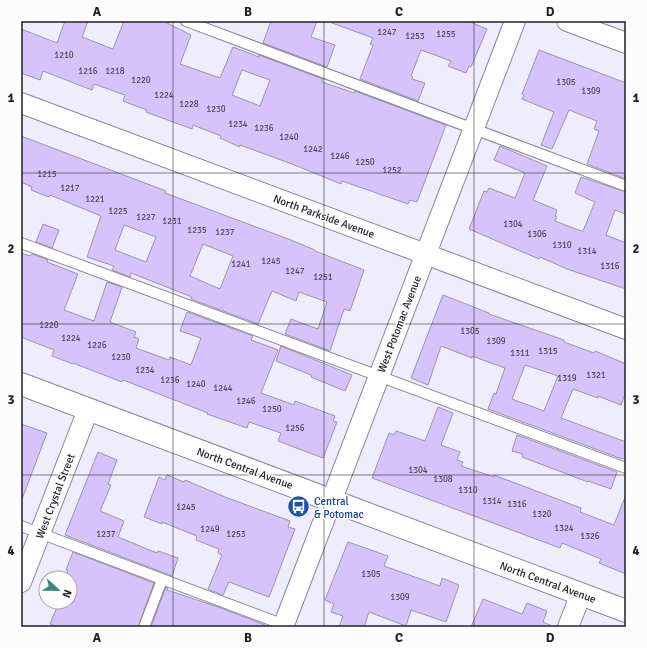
<svg xmlns="http://www.w3.org/2000/svg" width="647" height="648" font-family="Signika,sans-serif">
<style>
.building{fill:#d7c3fb;stroke:#9b94a9;fill-rule:evenodd}
.lines{fill:none;stroke-linecap:round;stroke-linejoin:round}
.lane-casing{stroke:#8a859a;stroke-width:12}
.street-casing{stroke:#8a859a;stroke-width:22}
.secondary-casing{stroke:#8a859a;stroke-width:24}
.lane{stroke:#fff;stroke-width:10}
.street{stroke:#fff;stroke-width:20}
.secondary{stroke:#fff;stroke-width:22}
.grid{fill:none;stroke:#201f27;stroke-width:1;stroke-opacity:0.55}
.labels{text-anchor:middle;stroke-width:3;stroke-linejoin:round;paint-order:stroke}
.number-label{font-size:9px;fill:#4e485c}
.street-label{font-size:11px;fill:#201f27;stroke:#fcfcfc}
.transit-label{font-size:11px;fill:#164399;stroke:#fcfcfc;text-anchor:start}
.neatline{fill:none;stroke:#201f27;stroke-width:1.5}
.grid-label{font-size:13px;text-anchor:middle;font-weight:bold;fill:#201f27}
</style>
<rect width="100%" height="100%" fill="#efecfe"/>
<!-- building -->
<g class="building">
<path d="M65,21H88L82,37L113,49L124,21H163L191,35L180,64L220,78L233,47L259,57V55L323,79L322,82L354,93L355,91L446,125L417,202L410,200L408,204L342,181L341,184L292,164L240,145V147L220,138L221,136L193,125L192,129L146,112L147,110L123,101L125,95L94,84L92,90L43,71L40,80L21,73V29L57,43ZM242,70L270,80L260,106L232,95Z"/>
<path d="M271,21H317L311,37L335,45L327,67L263,43Z"/>
<path d="M333,21H468L487,29L471,67L469,66L466,73L448,66L451,61L421,50L411,76L413,77L412,79L425,83L418,101L360,79L373,45L370,44L373,38L332,23Z"/>
<path d="M539,50L626,83V179L587,164L599,131L594,129L597,121L569,110L552,149L541,145L554,112L522,99L524,95L522,94Z"/>
<path d="M21,136L166,191L165,193L291,240L315,250V251L364,270L350,311L344,309L330,351L285,334L291,319L318,329L327,302L299,292L296,301L272,291L258,324L191,299L192,297L131,273L130,277L112,270L114,266L87,257L101,216L50,195L49,197L31,190L32,187L21,182ZM124,225L156,237L146,262L115,250ZM203,244L233,256L220,289L190,276Z"/>
<path d="M500,146L547,166L533,200L557,210L555,216L557,217L555,221L581,231H583L595,202L575,193L581,177L626,192V214L615,210L606,235L626,243V289L567,269L540,257L539,259L469,229L484,191L487,192L489,188L515,198L525,173L494,160Z"/>
<path d="M43,224L59,230L52,248L36,242Z"/>
<path d="M21,253L30,256L32,254L48,260L47,262L78,274L64,310L94,321L107,282L122,287L110,322L136,332L134,337L139,339L136,348L169,360L170,357L191,365L201,338L180,331L187,312L253,336L251,340L278,350L261,393L294,405L295,401L335,416L333,421L337,422L323,458L278,441L281,433L249,422L247,428L207,414L208,413L123,380L122,382L73,363V364L52,356L54,350L21,337Z"/>
<path d="M443,295L489,313V314L564,340V342L594,353L595,351L626,364V391L621,405L598,396V398L573,389L561,418L626,442V460L622,458V459L488,409L494,393L496,394L505,368L472,356V358L441,346L428,385L411,378ZM525,365L558,376L544,411L512,399Z"/>
<path d="M281,346L352,375L345,391L311,377V375L276,361Z"/>
<path d="M438,407L453,413L441,445L460,452L457,460L463,462L461,466L494,477V475L581,508L580,512L614,525L625,497L626,498V574L599,563L601,559L562,543L560,548L372,478L389,433L394,435L396,431L425,441Z"/>
<path d="M21,424L47,433L22,499H21Z"/>
<path d="M517,435L617,472L611,489L588,481V482L522,457L523,454L512,451Z"/>
<path d="M98,452L117,460L108,484L111,485L100,511L124,521L118,537L157,553L158,551L178,558L172,576L65,535Z"/>
<path d="M167,475L184,482L185,480L225,497L290,521L288,527L295,529L269,597L229,582L223,595L208,589L222,555L218,553L219,549L196,540L197,536L162,522V524L144,517L159,477L165,480Z"/>
<path d="M348,542L388,556L384,566L440,586L442,578L459,585L446,622L411,610L406,626L369,612L364,627H339L343,616L331,612L334,604L325,600Z"/>
<path d="M73,552L154,583L138,627H58L50,624L59,602H70V578H65L68,571L66,570Z"/>
<path d="M166,587L168,588L167,590L218,607L265,625V627H151Z"/>
<path d="M483,599L522,614L527,603L547,611L543,622L552,626V627H471Z"/>
</g>
<g class="lines">
<defs>
<g id="lane">
<path d="M186,21L626,186"/>
<path d="M21,243L626,468"/>
<path d="M21,526L287,626"/>
<path d="M144,627L162,580"/>
</g>
<g id="street">
<path d="M567,21L626,43"/>
<path d="M21,103L626,329"/>
<path d="M21,582L88,410"/>
<path d="M283,627L515,21"/>
<path d="M568,627L581,594"/>
</g>
<path id="secondary" d="M21,384L626,611"/>
</defs>
<!-- lane casing -->
<use href="#lane" class="lane-casing"/>
<!-- street casing -->
<use href="#street" class="street-casing"/>
<!-- secondary casing -->
<use href="#secondary" class="secondary-casing"/>
<!-- lane -->
<use href="#lane" class="lane"/>
<!-- street -->
<use href="#street" class="street"/>
<!-- secondary -->
<use href="#secondary" class="secondary"/>
</g>
<!-- grid -->
<path class="grid" d="M173,21V627M324,21V627M474,21V627M21,173H626M21,324H626M21,475H626"/>
<!-- icons -->
<defs>
<symbol id="bus-disc" viewBox="-11 -11 22 22"><circle r="9.5" fill="#1a4fb4" stroke="#fcfcfc"/><path d="M-5-6H5V4H4V6H2V4H-2V6H-4V4H-5ZM-3.5-4V0h7V-4ZM-3.5 1.2v1.5H-2V1.2ZM2 1.2v1.5H3.5V1.2Z" fill="#fff"/></symbol>
</defs>
<g fill-rule="evenodd">
<use href="#bus-disc" x="286" y="494" width="25" height="25"/>
</g>
<g class="labels">
<!-- number labels -->
<g class="number-label">
<text x="387" y="35">1247</text>
<text x="446" y="37">1255</text>
<text x="415" y="39">1253</text>
<text x="64" y="58">1210</text>
<text x="88" y="74">1216</text>
<text x="115" y="74">1218</text>
<text x="141" y="83">1220</text>
<text x="566" y="85">1305</text>
<text x="591" y="94">1309</text>
<text x="164" y="98">1224</text>
<text x="189" y="107">1228</text>
<text x="216" y="112">1230</text>
<text x="238" y="127">1234</text>
<text x="264" y="131">1236</text>
<text x="289" y="140">1240</text>
<text x="313" y="152">1242</text>
<text x="340" y="159">1246</text>
<text x="365" y="165">1250</text>
<text x="392" y="173">1252</text>
<text x="47" y="177">1215</text>
<text x="70" y="191">1217</text>
<text x="95" y="202">1221</text>
<text x="118" y="214">1225</text>
<text x="146" y="220">1227</text>
<text x="172" y="224">1231</text>
<text x="513" y="227">1304</text>
<text x="197" y="233">1235</text>
<text x="225" y="235">1237</text>
<text x="537" y="237">1306</text>
<text x="562" y="248">1310</text>
<text x="587" y="254">1314</text>
<text x="271" y="264">1245</text>
<text x="241" y="267">1241</text>
<text x="610" y="269">1316</text>
<text x="295" y="274">1247</text>
<text x="323" y="280">1251</text>
<text x="49" y="328">1220</text>
<text x="470" y="334">1305</text>
<text x="71" y="341">1224</text>
<text x="496" y="344">1309</text>
<text x="97" y="348">1226</text>
<text x="548" y="354">1315</text>
<text x="520" y="356">1311</text>
<text x="121" y="360">1230</text>
<text x="145" y="373">1234</text>
<text x="596" y="378">1321</text>
<text x="567" y="381">1319</text>
<text x="170" y="383">1236</text>
<text x="196" y="387">1240</text>
<text x="223" y="391">1244</text>
<text x="246" y="404">1246</text>
<text x="272" y="412">1250</text>
<text x="295" y="431">1256</text>
<text x="418" y="473">1304</text>
<text x="443" y="482">1308</text>
<text x="468" y="493">1310</text>
<text x="492" y="504">1314</text>
<text x="517" y="507">1316</text>
<text x="186" y="510">1245</text>
<text x="542" y="517">1320</text>
<text x="564" y="531">1324</text>
<text x="210" y="532">1249</text>
<text x="106" y="537">1237</text>
<text x="236" y="537">1253</text>
<text x="590" y="539">1326</text>
<text x="371" y="577">1305</text>
<text x="400" y="600">1309</text>
</g>
<!-- street labels -->
<g class="street-label">
<text transform="translate(324 216) rotate(20)" y="4">North Parkside Avenue</text>
<text transform="translate(399 324) rotate(-69)" y="4">West Potomac Avenue</text>
<text transform="translate(245 468) rotate(20)" y="4">North Central Avenue</text>
<text transform="translate(55 496) rotate(-69)" y="4">West Crystal Street</text>
<text transform="translate(548 582) rotate(20)" y="4">North Central Avenue</text>
</g>
<!-- transit labels -->
<g class="transit-label">
<text x="314" y="505">Central<tspan x="314" dy="13">&amp; Potomac</tspan></text>
</g>
</g>
<!-- border -->
<rect width="647" height="648" fill="none" stroke="#fcfcfc" stroke-width="44"/>
<!-- north arrow -->
<g transform="translate(58 590) rotate(112)"><circle r="19" fill="#fcfcfc" stroke="#a4a4a7"/>
<path d="M0-3L7 15L0 10L-7 15Z" fill="#3e857f"/>
<text y="-6" font-size="11" font-weight="bold" text-anchor="middle" fill="#201f27">N</text>
</g>
<rect x="22" y="22" width="603" height="604" class="neatline"/>
<g class="grid-label">
<text x="97" y="16">A</text>
<text x="248" y="16">B</text>
<text x="399" y="16">C</text>
<text x="550" y="16">D</text>
<text x="11" y="102">1</text>
<text x="636" y="102">1</text>
<text x="11" y="253">2</text>
<text x="636" y="253">2</text>
<text x="11" y="404">3</text>
<text x="636" y="404">3</text>
<text x="11" y="555">4</text>
<text x="636" y="555">4</text>
<text x="97" y="642">A</text>
<text x="248" y="642">B</text>
<text x="399" y="642">C</text>
<text x="550" y="642">D</text>
</g>
</svg>
